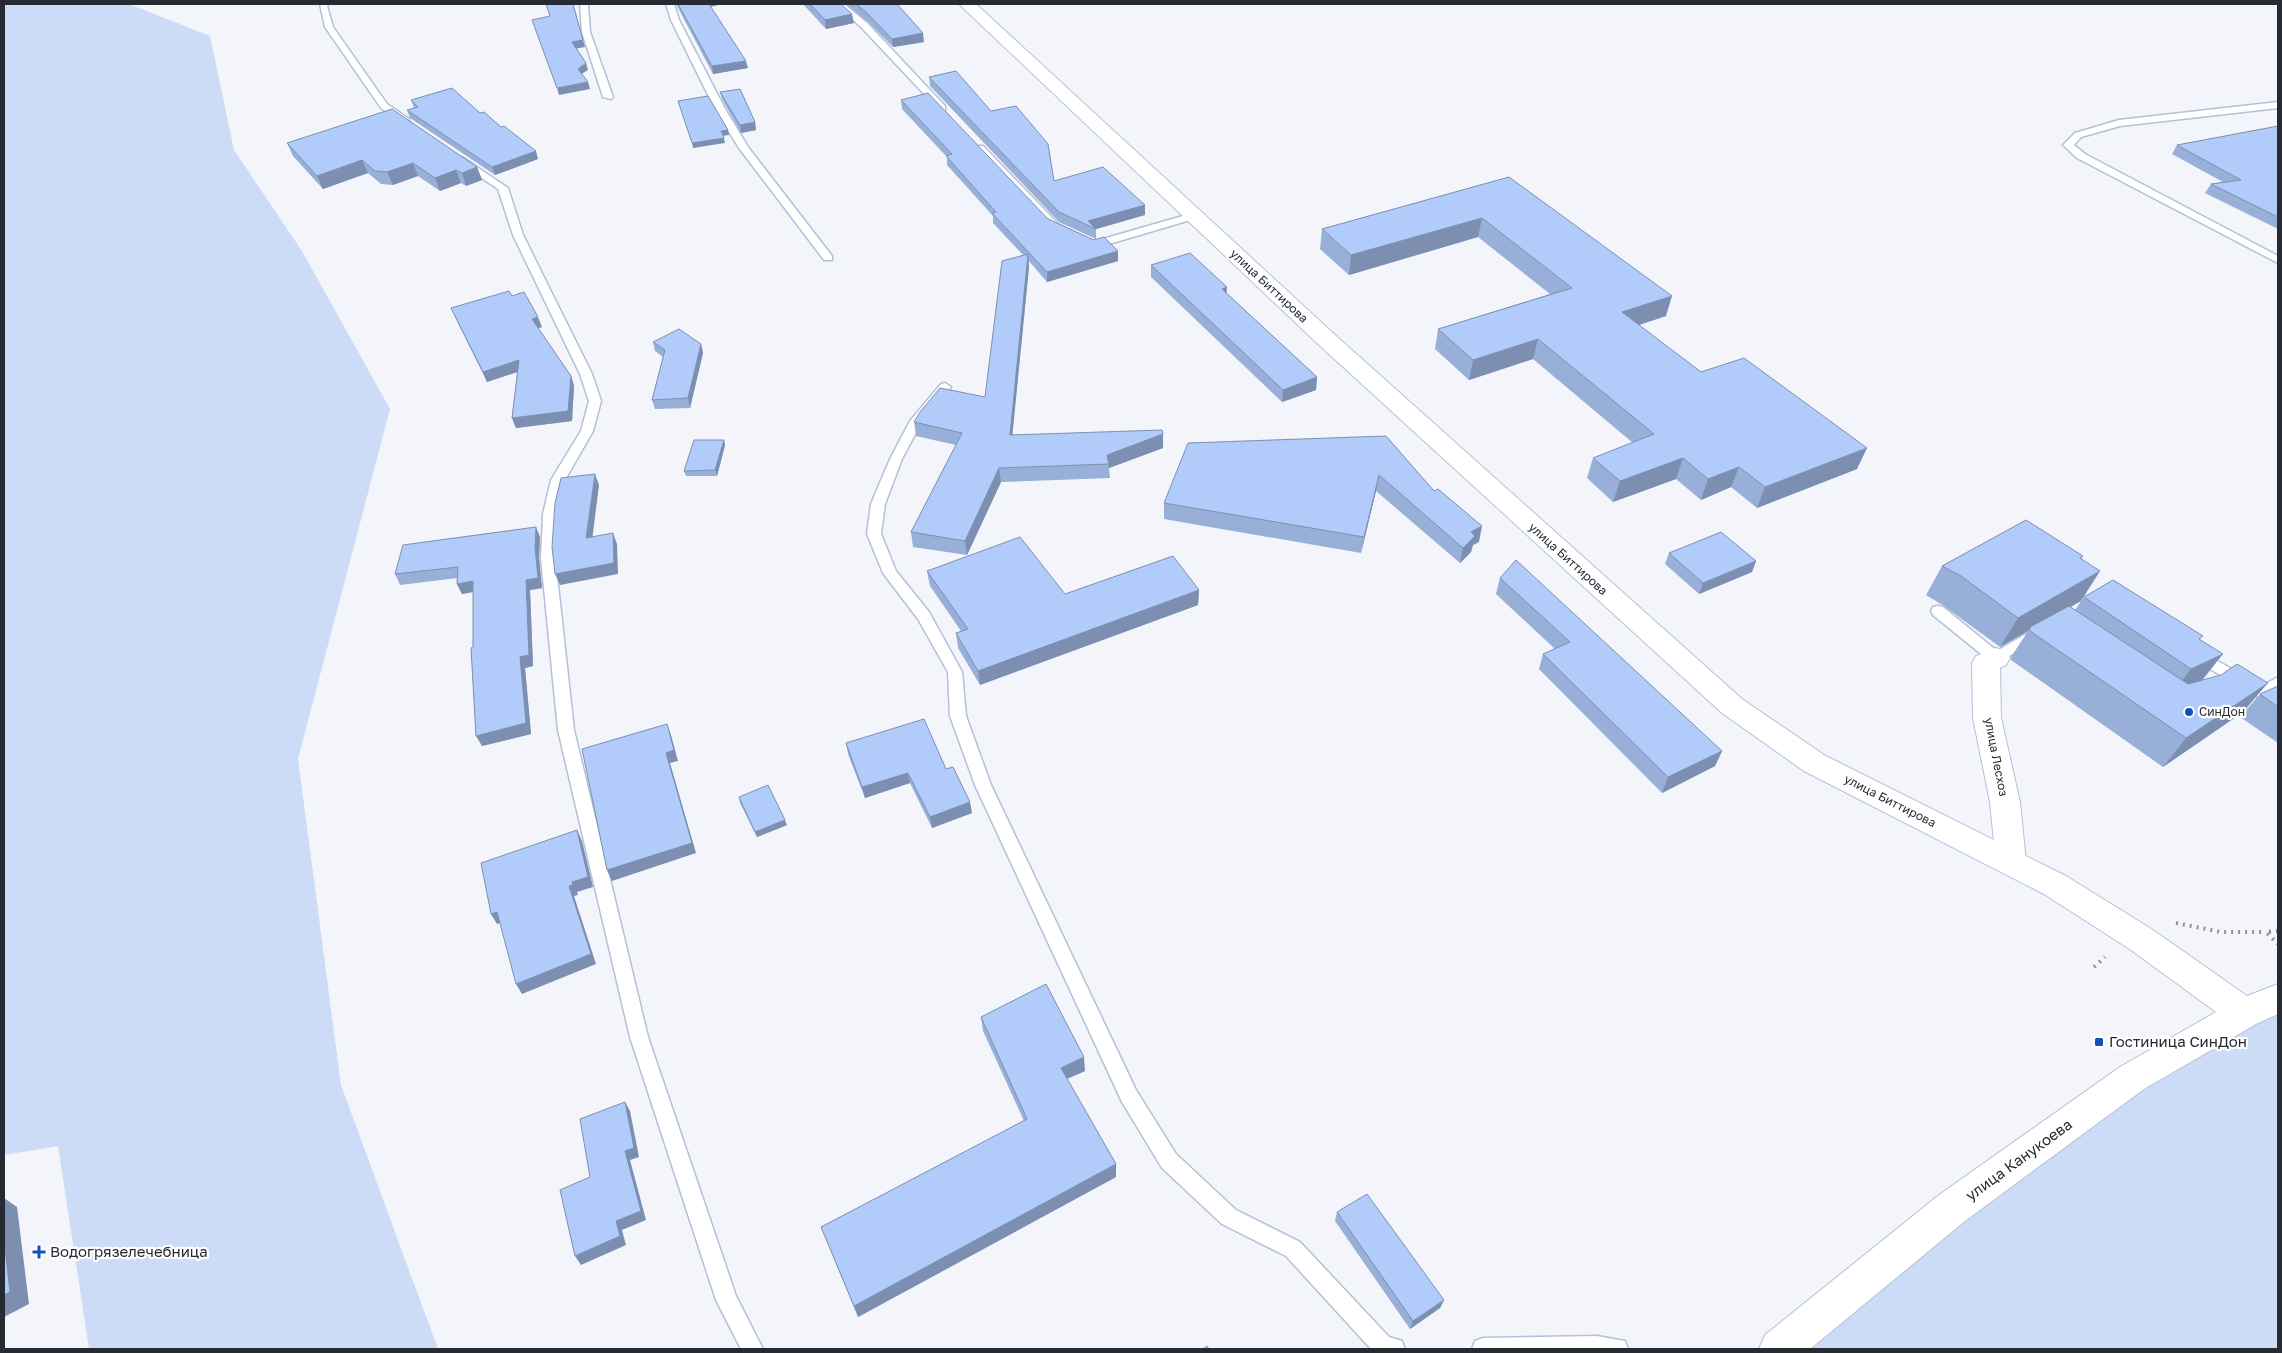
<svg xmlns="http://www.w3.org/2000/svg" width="2282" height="1353" font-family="'Golos Text',sans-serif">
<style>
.green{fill:#ccdcf7}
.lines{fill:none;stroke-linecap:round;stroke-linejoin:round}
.lane-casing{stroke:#b3c1d8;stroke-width:3}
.street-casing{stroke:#b3c1d8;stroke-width:2}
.secondary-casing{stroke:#b3c1d8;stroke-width:2}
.path{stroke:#8e9299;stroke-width:4;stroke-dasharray:2 5;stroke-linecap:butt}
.lane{fill:#fff;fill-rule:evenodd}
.street{fill:#fff;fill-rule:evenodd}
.secondary{fill:#fff;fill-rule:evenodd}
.wall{fill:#98afd8}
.shaded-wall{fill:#7c8fb0}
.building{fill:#b1ccfb;stroke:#7c8fb0}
.poi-dot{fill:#1350bb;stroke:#fff;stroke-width:2}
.labels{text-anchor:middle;stroke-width:4.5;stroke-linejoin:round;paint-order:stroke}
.street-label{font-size:12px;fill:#252a33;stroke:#fff}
.poi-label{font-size:12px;fill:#252a33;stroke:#fff;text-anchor:start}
.near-poi-label{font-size:15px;fill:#252a33;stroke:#fff;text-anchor:start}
.near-street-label{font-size:15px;fill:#252a33;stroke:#fff}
</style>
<rect width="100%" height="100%" fill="#f3f5fa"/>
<!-- green -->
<g class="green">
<path d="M4,4H129L210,36L234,150L302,251L390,409L298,759L341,1085L438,1349H89L58,1146L4,1155Z"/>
<path d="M2278,999V1349H1779L1952,1208L2244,1013Z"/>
</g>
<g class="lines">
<defs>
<g id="lane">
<path d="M320,4H329L327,6L333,27L387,104L409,119V123H403L381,108L325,27Z"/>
<path d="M580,4H588L590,32L613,97L611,99L603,97L582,32Z"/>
<path d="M666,4H674L679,20L725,109L748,147L832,256V260H824L739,148L715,109L671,20Z"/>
<path d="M835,4H844L867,23L945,106V110H939L861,27Z"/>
<path d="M2278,102V108L2120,126L2081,137L2074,145L2085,154L2278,256V263L2077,158L2063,145L2075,133L2119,120Z"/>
<path d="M977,146H983L1058,224L1066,228V232H1058L1050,228L977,150Z"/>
<path d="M462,157L508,188L523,235L592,374L601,401L593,431L565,480L557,514L555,558L574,730L648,1037L736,1296L763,1349H741L716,1300L630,1037L558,730L541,558L543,514L551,480L581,431L589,401L580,374L513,235L498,189L458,162L457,160Z"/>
<path d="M1193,213L1198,216L1197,218L1099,247H1091L1085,243L1086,241H1096Z"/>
<path d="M945,383L951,387L920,425L902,459L885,504L881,534L896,571L929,612L962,672L966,716L991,785L1136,1090L1176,1154L1236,1210L1300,1242L1389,1337L1402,1341L1405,1349H1371L1286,1256L1222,1224L1162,1168L1122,1102L975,785L950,716L948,672L918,619L883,573L867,534L871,504L890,459L910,421L941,384Z"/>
<path d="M1938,606L1943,607L1997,651L2031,631H2041L2043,635L2041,639L1996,663L1991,662L1933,615L1931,611L1933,607Z"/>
<path d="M2198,650L2262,686L2278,677V690L2268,697H2258L2193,659L2191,655L2193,651Z"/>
<path d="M1597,1336L1625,1341L1628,1349H1472L1475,1341L1483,1338Z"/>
</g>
<path id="street" d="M1996,648L2006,651L2010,658L2006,665L2000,668L2001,718L2020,802L2026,862L2022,871L2011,875L2000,871L1996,862L1990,802L1973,718L1972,663L1976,656Z"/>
<path id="secondary" d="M959,4H976L1334,334L1742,699L1824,755L2066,876L2153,930L2247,996L2278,984V1014L2256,1024L2144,1089L1965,1221L1810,1349H1759L1765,1335L1939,1195L2120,1067L2216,1012L2131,950L2044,894L1804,771L1722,713L1318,344Z"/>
</defs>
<!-- lane casing -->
<use href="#lane" class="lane-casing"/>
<!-- street casing -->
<use href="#street" class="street-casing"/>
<!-- secondary casing -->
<use href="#secondary" class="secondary-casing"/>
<!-- path -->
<g class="path">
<path d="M2176,923L2221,932H2266"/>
<path d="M2278,931L2266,932L2278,944"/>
<path d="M2094,967L2105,957"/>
</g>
<!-- lane -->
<use href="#lane" class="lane"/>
<!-- street -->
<use href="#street" class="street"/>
<!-- secondary -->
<use href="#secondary" class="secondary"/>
</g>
<!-- wall -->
<g class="wall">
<path d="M676,4H717L718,5L711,7L748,68L713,74Z"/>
<path d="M803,4H841L854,23L826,29Z"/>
<path d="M846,4H897L924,42L893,47L868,22Z"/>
<path d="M929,77L991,111L1054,181L1145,215L1096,229V239L1059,222L930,86Z"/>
<path d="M720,92L755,122L756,130L741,133L722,99Z"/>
<path d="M411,100L480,113L538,159L495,175L410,118L407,110L414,108Z"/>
<path d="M901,100L1048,219L1094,240L1118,261L1047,282L1029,261V267L1012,435L1163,434V448L1109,468L1110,478L1001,482L967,555L913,547L911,532L956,445L916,436L914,422L985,397L1023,255L993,223V216L947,165V157L902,109Z"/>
<path d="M2278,126V229L2205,193L2211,184L2223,182L2172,154L2177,145Z"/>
<path d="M287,143L477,167L482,180L466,186L461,183L440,191L418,176L393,185L381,184L368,173L323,189L293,156Z"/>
<path d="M1509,177L1666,316L1639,325L1701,372L1857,469L1757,508L1731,487L1701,500L1676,479L1613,502L1587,478L1593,458L1633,443L1533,359L1469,380L1435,349L1438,329L1550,294L1478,237L1349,275L1320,249L1322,229Z"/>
<path d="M1151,265L1226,293L1317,377L1316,390L1282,402L1151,277Z"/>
<path d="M512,296L542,327L538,328L571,376L574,386L572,421L516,428L512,418L518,372L487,382L455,317L451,308Z"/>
<path d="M653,342L701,344L703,353L690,408L655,409L652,400L663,357L655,351Z"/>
<path d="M1386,436L1479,542L1473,545L1471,552L1460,563L1376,491L1361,553L1164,519V503Z"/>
<path d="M724,440L725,445L717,476H686L684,471Z"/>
<path d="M540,537L539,558L542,588L530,590L533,666L525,668L531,734L482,746L473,647V592L462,594L457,584V578L400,585L395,574Z"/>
<path d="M1669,553L1756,561L1752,572L1699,594L1665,564Z"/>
<path d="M2083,556L2081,559V601L2070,607L2075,610L2084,597L2201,640L2202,680L2243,712L2163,767L2011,660V657L2028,631L2000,647L1944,606L1926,595L1942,566Z"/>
<path d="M927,571L1065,594L1199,590L1198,605L980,685L958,648L956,633L961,631L930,586Z"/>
<path d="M1500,578L1722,751L1715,766L1662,793L1539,669L1543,654L1555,649L1496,594Z"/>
<path d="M2278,686V743L2240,717L2260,694Z"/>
<path d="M846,743L946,769L972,813L932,828L910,783L865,798L848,754Z"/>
<path d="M739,797L787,825L757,837L740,803Z"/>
<path d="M981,1017L1085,1071L1067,1079L1116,1164V1177L858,1317L821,1227L1024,1121L983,1031Z"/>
<path d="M1337,1212L1444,1300L1440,1308L1410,1329L1335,1221Z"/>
</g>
<!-- shaded-wall -->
<g class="shaded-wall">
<path d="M573,4L585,47L574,49L572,42Z"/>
<path d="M707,4H717L718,5L708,7Z"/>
<path d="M852,14L854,23L826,29L825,20Z"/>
<path d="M923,33L924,42L893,47L892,39Z"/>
<path d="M746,61L748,68L713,74L712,66Z"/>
<path d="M586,63L588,70L580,75L578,69Z"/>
<path d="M588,82L590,89L559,95L557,88Z"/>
<path d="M755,122L756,130L741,133L740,125Z"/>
<path d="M728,130L729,135L722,136L721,131Z"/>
<path d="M724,138L725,143L693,148L692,143Z"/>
<path d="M536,151L538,159L495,175L492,167Z"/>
<path d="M362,160L368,173L323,189L317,176Z"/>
<path d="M413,163L418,176L393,185L387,172Z"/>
<path d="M477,167L482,180L466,186L462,173Z"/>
<path d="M456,170L461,183L440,191L435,178Z"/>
<path d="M1145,205V215L1096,229L1088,221Z"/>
<path d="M1482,218L1478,237L1349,275L1351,255Z"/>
<path d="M1118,251V261L1047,282V272Z"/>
<path d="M1028,254L1029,267L1011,449L1010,435Z"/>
<path d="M1227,287L1226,299L1222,289Z"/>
<path d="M1672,296L1666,316L1617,332L1622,312Z"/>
<path d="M538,317L542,327L535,329L532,319Z"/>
<path d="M1538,339L1533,359L1469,380L1473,360Z"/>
<path d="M701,344L703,353L690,408L688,398Z"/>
<path d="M519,360L523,370L487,382L483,372Z"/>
<path d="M571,376L574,386L572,421L516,428L512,418Z"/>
<path d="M1317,377L1316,390L1282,402L1283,390Z"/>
<path d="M1163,434V448L1109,468L1107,455Z"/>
<path d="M724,440L725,445L717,476L715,470Z"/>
<path d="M1867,448L1857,469L1757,508L1765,487Z"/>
<path d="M1683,458L1676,479L1613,502L1620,481Z"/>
<path d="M1739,467L1731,487L1701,500L1708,479Z"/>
<path d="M999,468L1001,482L967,555L965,541Z"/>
<path d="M595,474L599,485L591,549L586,538Z"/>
<path d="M1379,475L1376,491L1361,553L1364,537Z"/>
<path d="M1482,526L1479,542L1473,545L1471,552L1460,563L1463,548L1471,532Z"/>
<path d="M536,527L540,537L539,558L542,588L530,590L533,666L525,668L531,734L482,746L476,736L520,657L526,580L535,547Z"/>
<path d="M613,533L617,544L618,574L560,585L555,574Z"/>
<path d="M1756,561L1752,572L1699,594L1703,583Z"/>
<path d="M2100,571L2081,601L2030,630V627L2028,631L2000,647L2018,618Z"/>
<path d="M473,581L478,591L462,594L457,584Z"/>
<path d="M1199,590L1198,605L980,685L978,671Z"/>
<path d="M2223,654L2200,683L2168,698L2191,669Z"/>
<path d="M2268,683L2243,712L2163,767L2186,738Z"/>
<path d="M667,724L671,735L678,761L670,763L696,853L612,881L607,870L666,753Z"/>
<path d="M1722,751L1715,766L1662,793L1668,777Z"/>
<path d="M908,773L910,783L865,798L862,787Z"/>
<path d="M970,802L972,813L932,828L930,817Z"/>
<path d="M785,820L787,825L757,837L755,832Z"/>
<path d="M577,830L582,841L593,887L577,892L578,895L574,896L596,964L522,994L516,984L572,882Z"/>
<path d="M497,912L503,922L497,924L491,914Z"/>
<path d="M1084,1057L1085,1071L1062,1081L1061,1068Z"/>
<path d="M625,1102L630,1111L639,1157L630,1160L646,1220L622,1230L626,1245L581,1265L575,1256L616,1221L625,1151Z"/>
<path d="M1116,1164V1177L858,1317L854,1306Z"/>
<path d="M4,1198L17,1207L29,1304L4,1317Z"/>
<path d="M1444,1300L1440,1308L1410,1329L1413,1321Z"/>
</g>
<!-- building -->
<g class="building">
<path d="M546,4H573L583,40L572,42L586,63L578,69L588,82L557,88L532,20L550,16Z"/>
<path d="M678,4H709L746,61L712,66Z"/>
<path d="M810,4H841L852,14L825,20Z"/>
<path d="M856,4H897L923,33L892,39L867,13Z"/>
<path d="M956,71L991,111L1016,106L1048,144L1054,181L1103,167L1145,205L1088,221L1096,229L1059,212L929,77Z"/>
<path d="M452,88L480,113L484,112L501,127L504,126L536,151L492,167L407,110L418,107L411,100Z"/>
<path d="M740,89L755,122L740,125L720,92Z"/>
<path d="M928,93L1048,219L1094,240L1104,237L1118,251L1047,272L992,213L996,212L946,156L952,154L901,100Z"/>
<path d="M708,96L728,130L721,131L724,138L692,143L678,101Z"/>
<path d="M392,109L477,167L462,173L456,170L435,178L413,163L387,172L375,171L362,160L317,176L287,143Z"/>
<path d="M2278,126V217L2211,184L2241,180L2177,145Z"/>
<path d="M1509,177L1672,296L1622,312L1701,372L1744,358L1867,448L1765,487L1739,467L1708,479L1683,458L1620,481L1593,458L1654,434L1538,339L1473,360L1438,329L1572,288L1482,218L1351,255L1322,229Z"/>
<path d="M1190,253L1227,287L1222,289L1317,377L1283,390L1151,265Z"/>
<path d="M1028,254L1010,435L1162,430L1163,434L1107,455L1109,464L999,468L965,541L911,532L962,433L914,422L920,412L940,388L985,397L1002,261Z"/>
<path d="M509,291L512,296L524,292L538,317L532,319L571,376L568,411L512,418L519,360L483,372L451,308Z"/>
<path d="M679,329L701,344L688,398L652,400L665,350L653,342Z"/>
<path d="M1386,436L1434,491L1438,489L1482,526L1471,532L1475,536L1463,548L1379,475L1364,537L1164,503L1188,443Z"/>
<path d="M694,440H724L715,470L684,471Z"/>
<path d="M595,474L586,538L613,533L614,563L555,574L552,547L555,503L561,478Z"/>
<path d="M2026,520L2083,556L2080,558L2100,571L2018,618L1961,576L1942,566Z"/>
<path d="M536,527L535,547L538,578L526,580L529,655L520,657L526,723L476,736L471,648L473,647V581L457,584L458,567L395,574L403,545Z"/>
<path d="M1721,532L1756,561L1703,583L1669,553Z"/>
<path d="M1020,537L1065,594L1173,556L1199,590L978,671L956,633L968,629L927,571Z"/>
<path d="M1516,560L1722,751L1668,777L1543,654L1570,642L1500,578Z"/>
<path d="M2113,580L2203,636L2199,639L2223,654L2191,669L2084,597Z"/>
<path d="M2069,606L2188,684L2221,675L2237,664L2268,683L2186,738L2030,631V627Z"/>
<path d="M2278,686V707L2260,694Z"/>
<path d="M924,719L946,769L953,767L970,802L930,817L908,773L862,787L846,743Z"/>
<path d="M667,724L674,750L666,753L692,843L607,870L582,749Z"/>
<path d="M768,785L785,820L755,832L739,797Z"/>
<path d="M577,830L588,877L572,882L573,885L569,886L591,954L516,984L497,912L491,914L481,863Z"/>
<path d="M1046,984L1084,1057L1061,1068L1116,1164L854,1306L821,1227L1027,1119L981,1017Z"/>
<path d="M625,1102L634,1148L625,1151L641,1211L616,1221L620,1236L575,1256L560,1190L590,1177L580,1119Z"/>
<path d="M1367,1194L1444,1300L1413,1321L1337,1212Z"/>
<path d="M4,1240L10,1292L4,1295Z"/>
<path d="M1207,1346L1209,1349H1203Z"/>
</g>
<!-- markers -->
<g class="poi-dot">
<circle cx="2189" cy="712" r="5"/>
<rect x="2094" y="1037" width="10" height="10" rx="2.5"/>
<path d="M36.5 1244.5h5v5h5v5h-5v5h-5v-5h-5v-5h5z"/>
</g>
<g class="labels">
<!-- street labels -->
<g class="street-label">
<text transform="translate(1269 286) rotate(43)" y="4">улица Биттирова</text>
<text transform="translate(1568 559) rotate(42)" y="4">улица Биттирова</text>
<text transform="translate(1996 757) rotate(79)" y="4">улица Лесхоз</text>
<text transform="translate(1890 801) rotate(27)" y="4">улица Биттирова</text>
</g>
<!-- poi labels -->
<g class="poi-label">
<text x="2199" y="716">СинДон</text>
</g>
<!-- near-poi labels -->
<g class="near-poi-label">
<text x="2109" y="1047">Гостиница СинДон</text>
<text x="50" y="1257">Водогрязелечебница</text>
</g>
<!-- near-street labels -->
<g class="near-street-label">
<text transform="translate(2019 1160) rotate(-36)" y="5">улица Канукоева</text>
</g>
</g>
<!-- border -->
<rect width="2282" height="1353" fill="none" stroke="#252a33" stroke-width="10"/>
</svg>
